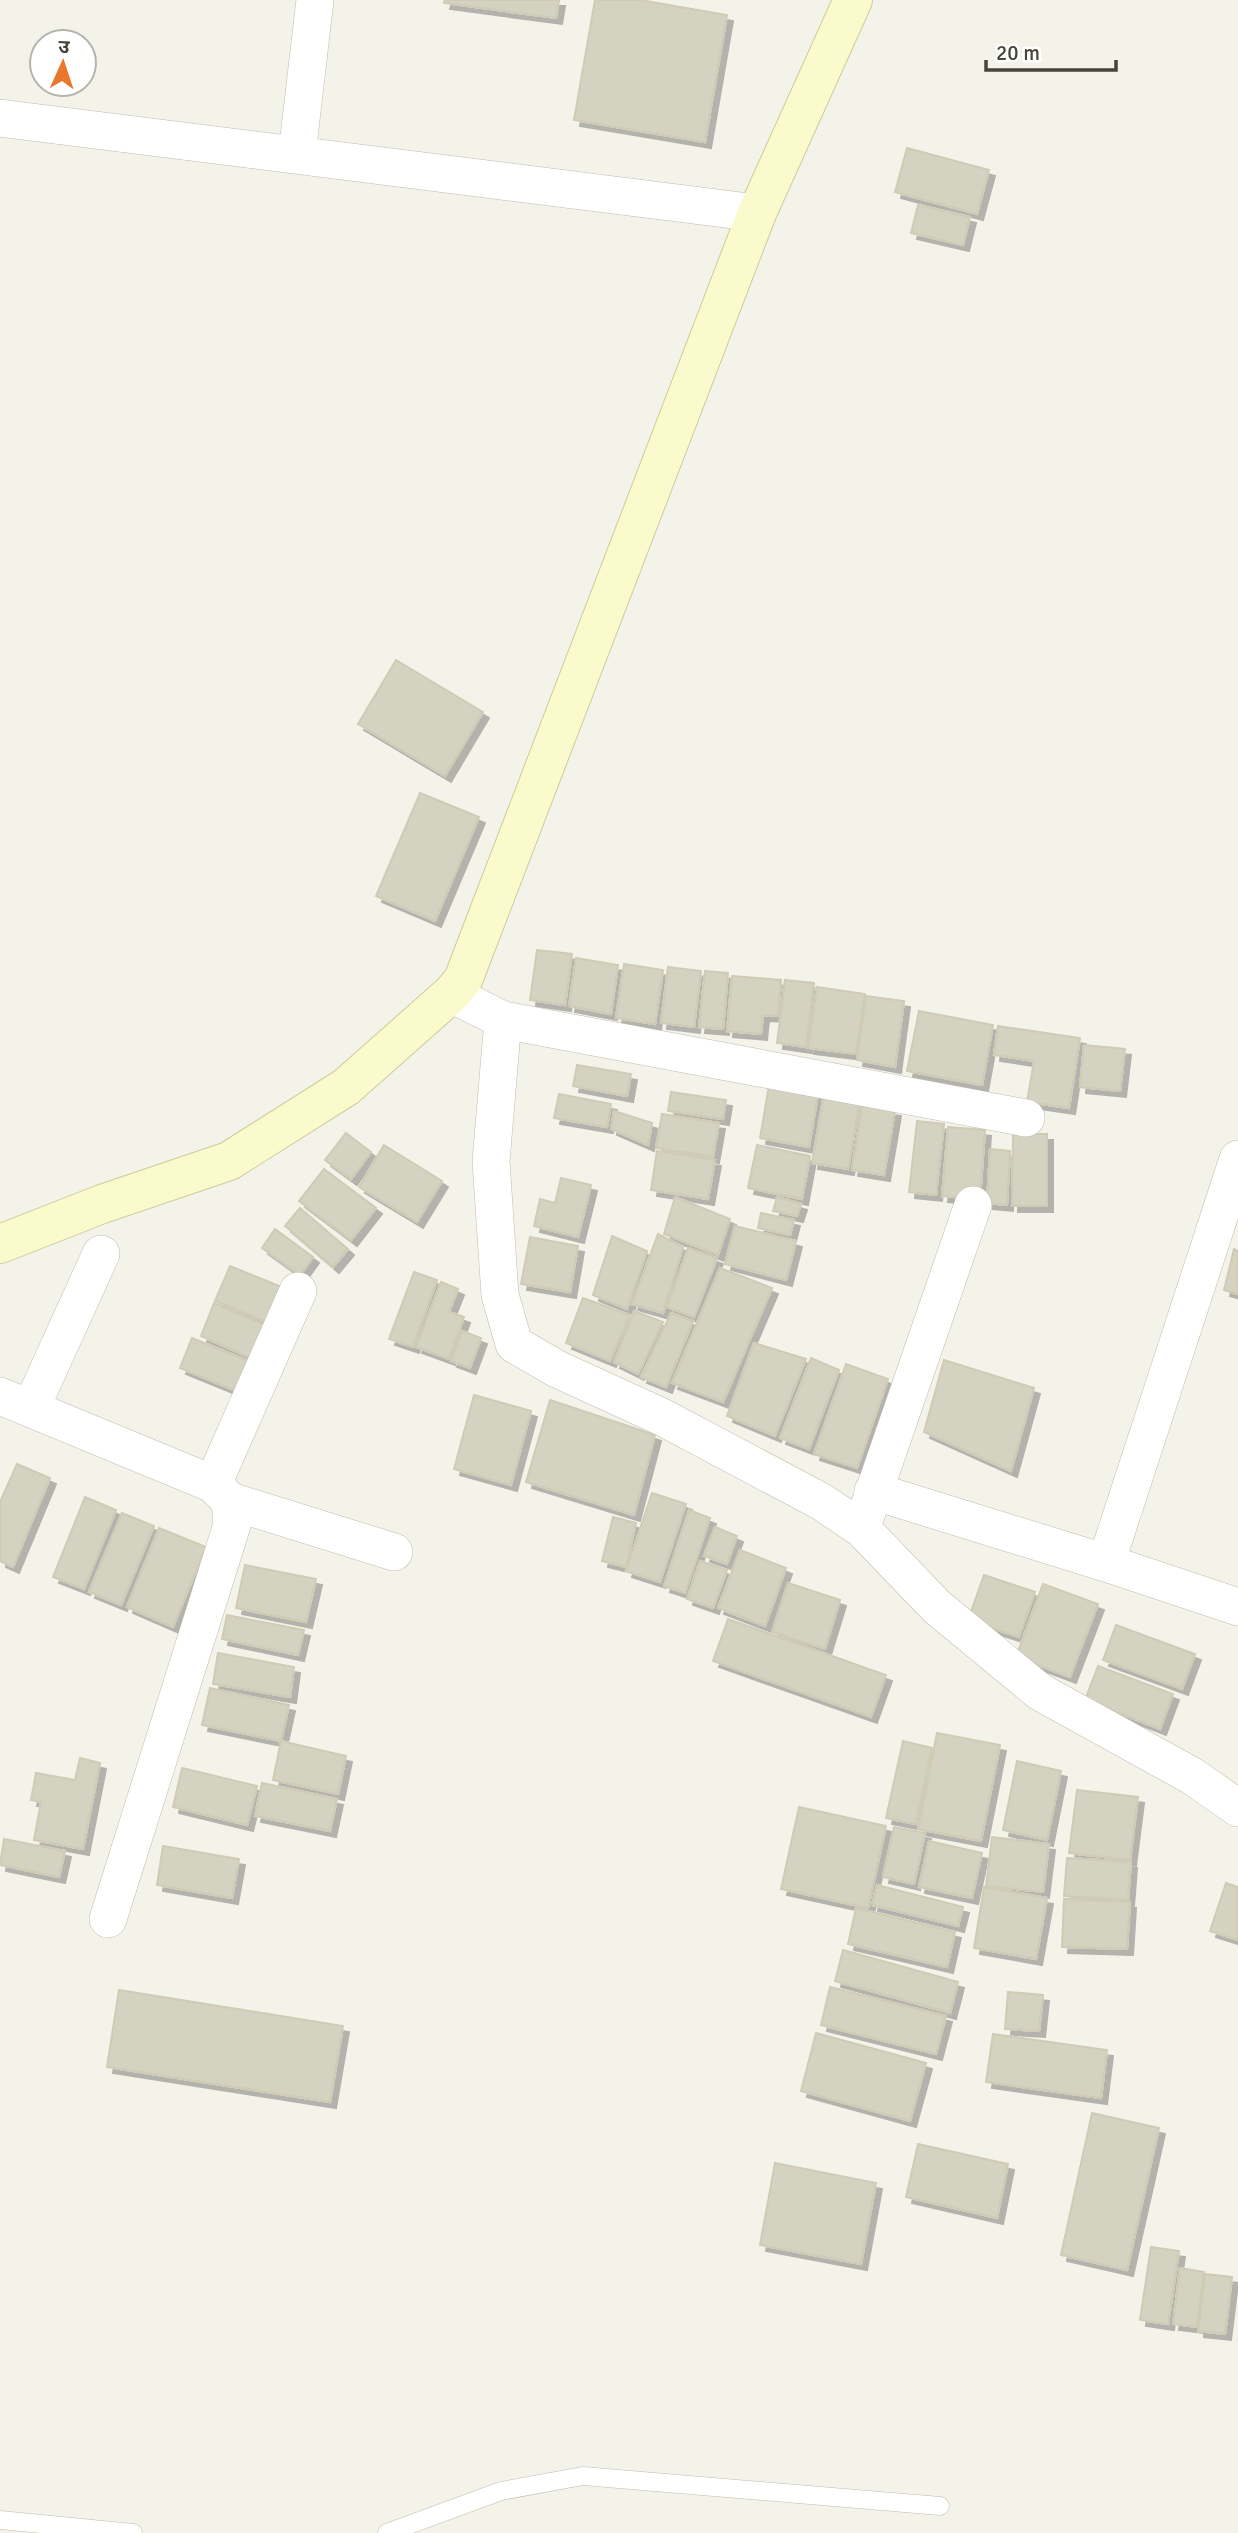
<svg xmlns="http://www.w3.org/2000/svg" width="1238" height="2533" font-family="Signika,'Noto Sans Devanagari',sans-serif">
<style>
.building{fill:#d4d2c0;stroke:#cfcbb4;stroke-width:2;filter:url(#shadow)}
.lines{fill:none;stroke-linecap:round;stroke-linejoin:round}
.lane-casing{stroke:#bfbdad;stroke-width:19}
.street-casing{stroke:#bfbdad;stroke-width:38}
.secondary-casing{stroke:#cdcc9b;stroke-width:40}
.lane{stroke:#fff;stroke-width:18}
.street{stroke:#fff;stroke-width:37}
.secondary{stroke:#fafacd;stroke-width:38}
</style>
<defs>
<filter id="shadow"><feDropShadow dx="6" dy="6" stdDeviation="0" flood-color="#0004"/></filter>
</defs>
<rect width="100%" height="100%" fill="#f4f3ea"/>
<!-- building -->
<g class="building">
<path d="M445,0H559L556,18L444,3Z"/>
<path d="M595,0H640L727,15L705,142L574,120Z"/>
<path d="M907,148L989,170L977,214L895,192Z"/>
<path d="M918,205L970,217L963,245L911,233Z"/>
<path d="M396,660L483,712L445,776L358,724Z"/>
<path d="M420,793L479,817L435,921L376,896Z"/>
<path d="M537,950L572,954L565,1005L530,1000Z"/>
<path d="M576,958L618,965L611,1014L569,1006Z"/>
<path d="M624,964L663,970L655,1024L616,1018Z"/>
<path d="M668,967L701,971L694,1027L661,1023Z"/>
<path d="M705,971L728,973L723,1029L699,1027Z"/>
<path d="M732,976L781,980L778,1016L763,1015L761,1034L727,1031Z"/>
<path d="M785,980L814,983L806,1047L777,1043Z"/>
<path d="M817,987L865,994L856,1054L808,1048Z"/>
<path d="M866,996L904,1001L895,1067L857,1060Z"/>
<path d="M919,1011L993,1025L982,1085L907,1071Z"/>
<path d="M998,1026L1080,1038L1069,1108L1027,1102L1034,1061L994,1055Z"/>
<path d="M1084,1045L1125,1049L1120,1091L1080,1087Z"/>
<path d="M577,1065L631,1074L627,1096L573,1086Z"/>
<path d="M770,1080L819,1088L809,1147L760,1138Z"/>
<path d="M671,1092L726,1100L723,1119L668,1111Z"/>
<path d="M559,1094L611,1104L607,1127L554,1118Z"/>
<path d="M824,1094L860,1101L848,1169L812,1163Z"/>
<path d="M862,1105L895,1110L884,1175L852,1170Z"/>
<path d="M614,1111L652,1123L648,1145L611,1129Z"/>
<path d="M662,1114L719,1123L713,1157L656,1148Z"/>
<path d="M917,1121L944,1124L936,1195L909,1192Z"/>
<path d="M948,1127L985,1130L980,1199L942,1196Z"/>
<path d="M346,1133L371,1152L351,1179L325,1160Z"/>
<path d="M1013,1134H1047V1206H1012Z"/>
<path d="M384,1145L442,1181L417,1222L359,1187Z"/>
<path d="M757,1145L810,1156L802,1199L748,1188Z"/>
<path d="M990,1149L1010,1151L1007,1205L987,1203Z"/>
<path d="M657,1151L715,1160L708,1199L651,1190Z"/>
<path d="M324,1169L376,1208L351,1240L299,1201Z"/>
<path d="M561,1178L591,1185L578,1237L534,1226L540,1199L555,1203Z"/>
<path d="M675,1197L730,1219L718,1255L664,1234Z"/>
<path d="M777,1197L801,1204L797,1216L773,1211Z"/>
<path d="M300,1208L348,1249L333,1267L285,1226Z"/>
<path d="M761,1213L794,1220L790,1235L758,1228Z"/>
<path d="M735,1226L796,1241L786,1280L725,1264Z"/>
<path d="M275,1229L313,1257L300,1275L262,1248Z"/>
<path d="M658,1234L683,1247L663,1313L632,1304Z"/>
<path d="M612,1236L647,1251L627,1309L593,1295Z"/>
<path d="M530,1237L578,1246L570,1292L521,1284Z"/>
<path d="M688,1248L717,1258L694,1317L667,1307Z"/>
<path d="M1234,1249L1238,1251V1294L1224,1290Z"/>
<path d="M230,1266L289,1290L274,1325L215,1301Z"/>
<path d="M720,1268L772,1288L723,1402L672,1383Z"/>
<path d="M414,1272L437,1280L413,1347L389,1339Z"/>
<path d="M441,1282L458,1289L449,1312L464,1317L449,1359L416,1347Z"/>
<path d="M583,1298L630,1315L610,1361L566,1343Z"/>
<path d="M214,1303L274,1329L260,1362L201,1336Z"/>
<path d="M634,1311L663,1322L638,1374L614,1362Z"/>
<path d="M671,1313L693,1321L666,1387L641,1377Z"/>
<path d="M462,1331L481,1338L470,1368L451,1361Z"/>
<path d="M192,1338L258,1365L246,1395L180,1368Z"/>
<path d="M754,1343L806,1359L775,1436L727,1416Z"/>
<path d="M811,1358L839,1370L809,1449L780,1438Z"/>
<path d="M944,1360L1034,1388L1011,1471L924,1432Z"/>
<path d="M846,1364L888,1379L857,1468L814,1454Z"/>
<path d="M474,1395L531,1411L511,1485L454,1469Z"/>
<path d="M550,1400L655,1435L634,1515L526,1482Z"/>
<path d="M17,1464L50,1478L13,1567L0,1561V1502Z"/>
<path d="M652,1493L686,1504L660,1582L626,1571Z"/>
<path d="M85,1497L116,1510L84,1589L53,1577Z"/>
<path d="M689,1510L710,1518L685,1593L664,1586Z"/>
<path d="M122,1513L154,1526L121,1605L89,1592Z"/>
<path d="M613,1517L636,1523L626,1567L602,1561Z"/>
<path d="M715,1527L737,1536L727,1564L704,1556Z"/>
<path d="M159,1528L206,1547L173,1627L127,1607Z"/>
<path d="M740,1550L786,1568L765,1626L718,1608Z"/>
<path d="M700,1561L727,1570L713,1608L687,1599Z"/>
<path d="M245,1565L316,1579L306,1622L236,1608Z"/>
<path d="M984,1575L1035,1592L1019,1637L968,1620Z"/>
<path d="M788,1583L840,1600L825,1649L772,1632Z"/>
<path d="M1043,1584L1098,1604L1070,1677L1016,1657Z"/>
<path d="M227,1615L304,1630L298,1655L222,1639Z"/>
<path d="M728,1619L886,1675L871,1717L713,1661Z"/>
<path d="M1116,1625L1195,1654L1182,1689L1103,1660Z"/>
<path d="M218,1653L294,1667L290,1697L213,1684Z"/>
<path d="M1098,1666L1173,1694L1160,1729L1085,1700Z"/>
<path d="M210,1688L289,1705L281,1741L202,1725Z"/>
<path d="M937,1733L1000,1745L981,1841L918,1829Z"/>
<path d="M281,1741L346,1756L338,1794L273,1780Z"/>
<path d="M903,1741L932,1748L916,1824L886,1818Z"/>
<path d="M80,1758L100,1763L83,1849L34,1840L41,1802L31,1800L36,1773L75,1780Z"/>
<path d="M1017,1761L1061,1771L1047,1840L1003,1830Z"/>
<path d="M182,1768L257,1786L247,1825L173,1807Z"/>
<path d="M262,1783L337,1799L330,1831L255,1816Z"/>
<path d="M1077,1790L1138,1797L1130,1860L1069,1853Z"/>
<path d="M799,1807L886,1826L868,1908L781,1889Z"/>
<path d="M894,1827L925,1833L914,1884L883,1877Z"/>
<path d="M992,1837L1049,1844L1043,1892L986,1886Z"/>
<path d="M4,1839L65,1851L59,1877L0,1865Z"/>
<path d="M929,1841L982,1853L972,1898L919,1887Z"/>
<path d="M163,1846L239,1859L232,1898L157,1885Z"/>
<path d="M1067,1858L1131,1862L1128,1900L1064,1896Z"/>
<path d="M1226,1883L1238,1887V1940L1210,1931Z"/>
<path d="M877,1885L963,1907L958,1926L872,1905Z"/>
<path d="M984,1887L1047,1898L1036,1959L974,1948Z"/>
<path d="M1064,1899L1130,1902L1127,1949L1062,1947Z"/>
<path d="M856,1908L955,1932L947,1967L848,1944Z"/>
<path d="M843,1950L958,1982L950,2013L835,1981Z"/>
<path d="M830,1987L946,2016L936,2054L821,2025Z"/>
<path d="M119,1990L343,2026L330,2102L107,2067Z"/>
<path d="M1008,1992L1043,1995L1039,2031L1005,2029Z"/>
<path d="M816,2033L926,2063L910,2121L801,2091Z"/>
<path d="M993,2034L1107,2050L1101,2098L986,2082Z"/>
<path d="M1092,2113L1159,2128L1127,2270L1061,2255Z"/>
<path d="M918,2144L1008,2164L997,2218L906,2197Z"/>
<path d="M775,2163L876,2183L861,2264L760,2245Z"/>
<path d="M1151,2247L1179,2251L1168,2324L1140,2320Z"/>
<path d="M1180,2268L1204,2272L1197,2327L1173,2324Z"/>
<path d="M1205,2274L1232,2277L1225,2334L1198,2331Z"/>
</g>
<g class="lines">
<defs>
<g id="lane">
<path d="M0,2520L133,2533"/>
<path d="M387,2533L501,2491L583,2476L940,2506"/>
</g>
<g id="street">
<path d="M0,118L757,213"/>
<path d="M297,154L315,0"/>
<path d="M451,994L503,1020L491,1161L500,1295L514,1344L557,1369L662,1417L822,1502L862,1529L937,1607L1040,1692L1192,1776L1238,1808"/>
<path d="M503,1020L1026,1118"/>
<path d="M0,1396L213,1484L230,1501L232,1525L108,1919"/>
<path d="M31,1408L101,1254"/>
<path d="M213,1484L298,1291"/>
<path d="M873,1491L1106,1563L1238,1607"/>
<path d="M230,1501L394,1552"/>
<path d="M866,1515L973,1205"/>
<path d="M1106,1563L1238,1159"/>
</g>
<path id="secondary" d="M0,1244L102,1204L229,1161L346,1087L451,994L463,980L757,213L853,0"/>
</defs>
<!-- lane casing -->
<use href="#lane" class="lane-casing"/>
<!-- street casing -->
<use href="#street" class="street-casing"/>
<!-- secondary casing -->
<use href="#secondary" class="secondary-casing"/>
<!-- lane -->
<use href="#lane" class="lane"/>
<!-- street -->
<use href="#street" class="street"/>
<!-- secondary -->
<use href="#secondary" class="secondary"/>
</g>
<!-- north arrow -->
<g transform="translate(63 63) rotate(3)"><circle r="33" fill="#ffffff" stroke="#b5b5b0" stroke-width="2"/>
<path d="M0-5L12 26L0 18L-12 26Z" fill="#e9782c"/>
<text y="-10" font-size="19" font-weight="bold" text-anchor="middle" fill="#474539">उ</text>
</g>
<!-- scale -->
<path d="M986 60v10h130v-10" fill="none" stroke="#474539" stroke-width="3.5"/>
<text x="996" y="60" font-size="21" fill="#474539" stroke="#ffffff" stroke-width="5" paint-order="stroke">20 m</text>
</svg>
